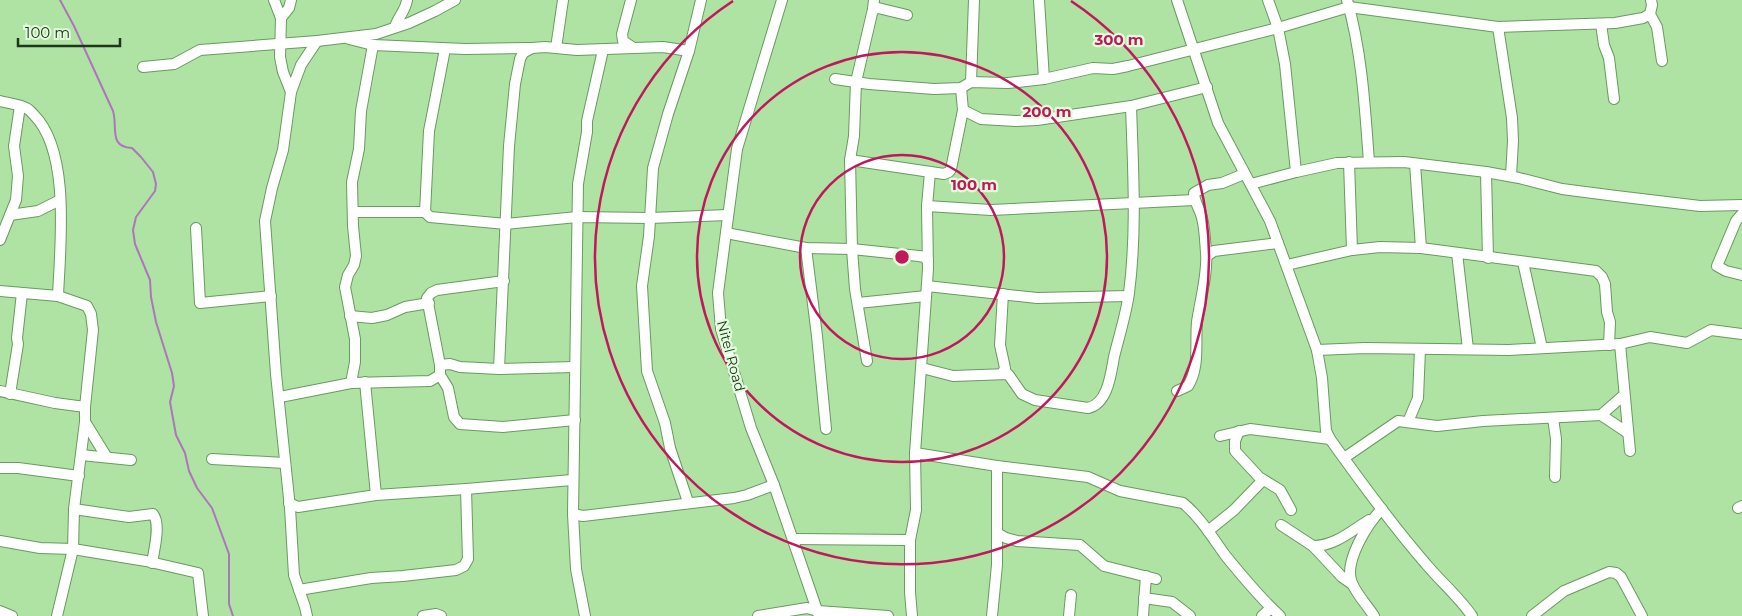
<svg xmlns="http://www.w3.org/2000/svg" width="1742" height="616" font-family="Montserrat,sans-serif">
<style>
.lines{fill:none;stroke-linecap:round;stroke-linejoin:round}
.stream{stroke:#af75bb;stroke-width:2}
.minor-casing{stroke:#699a5f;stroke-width:12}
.minor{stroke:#fff;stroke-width:10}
.ring{fill:none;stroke:#c2185b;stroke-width:2.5}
.labels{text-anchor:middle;stroke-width:4.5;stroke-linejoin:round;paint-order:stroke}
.street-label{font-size:14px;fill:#21351d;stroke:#e1fcdc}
.centre{fill:#c2185b;stroke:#e1fcdc;stroke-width:2.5}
.ring-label{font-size:15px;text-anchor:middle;font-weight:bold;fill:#c2185b;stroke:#e1fcdc;stroke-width:4.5;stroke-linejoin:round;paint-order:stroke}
</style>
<rect width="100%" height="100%" fill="#aee3a4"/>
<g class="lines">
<!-- stream -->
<path class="stream" d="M60,0L74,26L113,111C118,127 108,147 132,148L141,157L153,172L156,184L155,191L136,217L133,230L135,244L150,280L151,297L156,322L172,373L174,386L170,402L176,435L185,453L189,471L197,488L212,508L229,554V604L233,616"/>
<defs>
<g id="minor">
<path d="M274,0L281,18L280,57L283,72L291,92"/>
<path d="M631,0L622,34L623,41L632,47"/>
<path d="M782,0L737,149L718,293L721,329L751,428L774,485L819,616"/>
<path d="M1039,0L1044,79"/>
<path d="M1177,0L1218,123L1270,221L1317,350L1322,378L1326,431L1330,439C1360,481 1392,525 1426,564C1441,582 1459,597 1472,616"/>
<path d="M1268,0L1278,28L1285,64L1296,172"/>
<path d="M1347,0C1362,52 1365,108 1369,162"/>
<path d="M1651,0L1652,5L1650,14L1657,27L1662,61"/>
<path d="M873,9L878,8L907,15"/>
<path d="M281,18L289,8L291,0"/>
<path d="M1601,24L1604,45L1609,58L1614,99"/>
<path d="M395,27C398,17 406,10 407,0"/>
<path d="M1498,27L1512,118L1513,141L1511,176"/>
<path d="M349,39L373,45L465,49L529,48"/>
<path d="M556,48L563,0"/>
<path d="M445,49L429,131L425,212L430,217L506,224L577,217L650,218L728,215"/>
<path d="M143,67L174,64L200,50L317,41L376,34L409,23L435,11L455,0"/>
<path d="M835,79L869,84L934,89L961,88L971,82L1008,83L1044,79L1093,68L1113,69L1128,66L1278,28L1349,7L1498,27L1615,23L1643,18L1650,14"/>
<path d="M971,82L974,0"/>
<path d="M0,101C8,103 18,104 26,108C29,109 32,113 34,115C71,152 60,247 58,296"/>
<path d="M963,110L981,119L1016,121L1037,120L1131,106L1207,87"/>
<path d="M850,160L944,174L949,172L951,169L963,110L961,88"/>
<path d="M1349,162L1352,250"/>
<path d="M1415,164L1421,248"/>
<path d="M1486,172L1488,258"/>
<path d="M1251,184L1296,172L1337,163L1404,162L1486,172L1519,178L1562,189L1616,196L1700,206L1742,205"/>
<path d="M927,206L991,210L1194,200"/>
<path d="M353,212H425"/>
<path d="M1742,214L1736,221L1717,266L1726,271L1742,275"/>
<path d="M10,215L38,211L60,200"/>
<path d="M196,228L200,303L271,296"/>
<path d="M726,233L806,248L852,249L919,256L924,257L928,261"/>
<path d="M0,240L16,200L18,176L14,146L20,106"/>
<path d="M806,248L817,336L826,429"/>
<path d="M1457,253L1468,349"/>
<path d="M1207,256L1214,251L1278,243"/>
<path d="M1523,262L1542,348"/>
<path d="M1287,265L1352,250L1380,247L1421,248L1596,271L1602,277L1605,284L1607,312L1610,322L1609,345"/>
<path d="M927,286L1037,298L1128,296"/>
<path d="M0,291L58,296L87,306L91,314L93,330L85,407V422L74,509L73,549L57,616"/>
<path d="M858,303L926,296"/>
<path d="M350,316L372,318L387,315L405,307L429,303"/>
<path d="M1620,344L1630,451"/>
<path d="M1317,350L1365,348L1509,350L1620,344L1650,337L1687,343L1711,330L1742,334"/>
<path d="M867,361L855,289L852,249L850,160L854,136L856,82L873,9L874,0"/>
<path d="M440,365L427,298L431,293L437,290L504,281"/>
<path d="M922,368L953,376L1008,374L1022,394L1035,400L1088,408C1108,404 1111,373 1114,357C1119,336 1126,315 1129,293C1137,231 1133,168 1131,106"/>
<path d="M499,369L509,146L515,84L520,59L523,53L532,48L545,47L577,50L663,47L689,51"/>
<path d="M1002,374L1005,368L1000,345L1003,294"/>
<path d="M440,375L448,388L454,417L460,424L503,427L575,420"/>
<path d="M365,382L376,495"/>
<path d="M351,383L355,362V339L345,287L348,275L354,265L356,256L353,226L352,182L359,149L361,111L373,45"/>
<path d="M0,391L55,403L85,407"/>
<path d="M1177,391L1188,386C1200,367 1195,342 1197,322C1200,301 1208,273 1206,253C1205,241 1205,229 1202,218C1200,209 1194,202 1194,193L1208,185L1222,183L1244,174"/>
<path d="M10,394L18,344L17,338L22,293"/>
<path d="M280,397L351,383L430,381L440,375V365L450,364L460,367L499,369L574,367"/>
<path d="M1601,415L1628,433"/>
<path d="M1553,418L1556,439L1555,477"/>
<path d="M85,422L106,456"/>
<path d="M1408,422L1418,398L1420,349"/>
<path d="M1239,431L1235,441V451L1259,477L1280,490L1291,510"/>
<path d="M1220,436L1250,429L1330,439"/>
<path d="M915,453L997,466L1088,477L1120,491L1183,503C1200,517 1212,537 1225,555C1242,576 1260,598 1280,616"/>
<path d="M81,455L131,460"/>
<path d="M1344,458L1398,421L1437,426L1483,421L1601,415L1624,395"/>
<path d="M212,459L285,463"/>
<path d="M0,468H18L79,476"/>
<path d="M688,502L670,448L665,423L647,371L642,286L649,236L653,168L668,114L689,51L701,0"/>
<path d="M289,503L298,507L376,495L466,489L572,480"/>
<path d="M1738,508L1742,506"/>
<path d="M74,509L129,517L153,514C161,524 154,550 152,563"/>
<path d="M573,514L583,516L734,498L747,495L774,485"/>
<path d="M1281,525L1313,546C1335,546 1351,531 1369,520"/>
<path d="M1208,531L1234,510L1263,480"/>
<path d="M997,533L1006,538L1017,541L1080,545L1104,566L1156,579"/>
<path d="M793,539L910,540"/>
<path d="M0,541L40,548L73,549L146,561L198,573L203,616"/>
<path d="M1313,546L1342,577L1352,584"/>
<path d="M299,590L371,578L403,576L456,570L464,566L468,559L466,489"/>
<path d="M1144,598L1172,602L1190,616"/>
<path d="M0,611L12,616"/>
<path d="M307,616L305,607L294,575L290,508L276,374L265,221L272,188L283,150L291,92L301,65L317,41"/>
<path d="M423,616L436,614L441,616"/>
<path d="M585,616L576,569L573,514L578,184L587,132V121L603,50"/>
<path d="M758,616L807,608L818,611L888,616"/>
<path d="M912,616L910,592V540L916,510L915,453L928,269L927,206L930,172"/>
<path d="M992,616L997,565V466"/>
<path d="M1069,616L1071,595"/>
<path d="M1143,616L1146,576"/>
<path d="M1262,616L1271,608"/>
<path d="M1374,616C1367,605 1357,595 1352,583C1343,562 1368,523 1382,509"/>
<path d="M1532,616L1564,591L1609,572L1616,573L1621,577L1642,616"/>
</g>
</defs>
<!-- minor casing -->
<use href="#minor" class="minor-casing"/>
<!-- minor -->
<use href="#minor" class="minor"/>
</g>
<!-- distance rings -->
<g class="ring">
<circle cx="902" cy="257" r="102"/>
<circle cx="902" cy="257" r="205"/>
<path d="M1071 1A307 307 0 1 1 733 1"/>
</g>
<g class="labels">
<!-- street labels -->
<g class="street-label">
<text transform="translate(731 356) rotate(75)" y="5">Nitel Road</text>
</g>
</g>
<circle cx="902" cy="257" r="8" class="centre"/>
<g class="ring-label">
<text x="1119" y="45">300 m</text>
<text x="1047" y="117">200 m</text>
<text x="974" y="190">100 m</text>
</g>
<!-- scale -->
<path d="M18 38v8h102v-8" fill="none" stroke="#21351d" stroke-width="2.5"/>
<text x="25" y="38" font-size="15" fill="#21351d" stroke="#e1fcdc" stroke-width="4" paint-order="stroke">100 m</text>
</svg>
